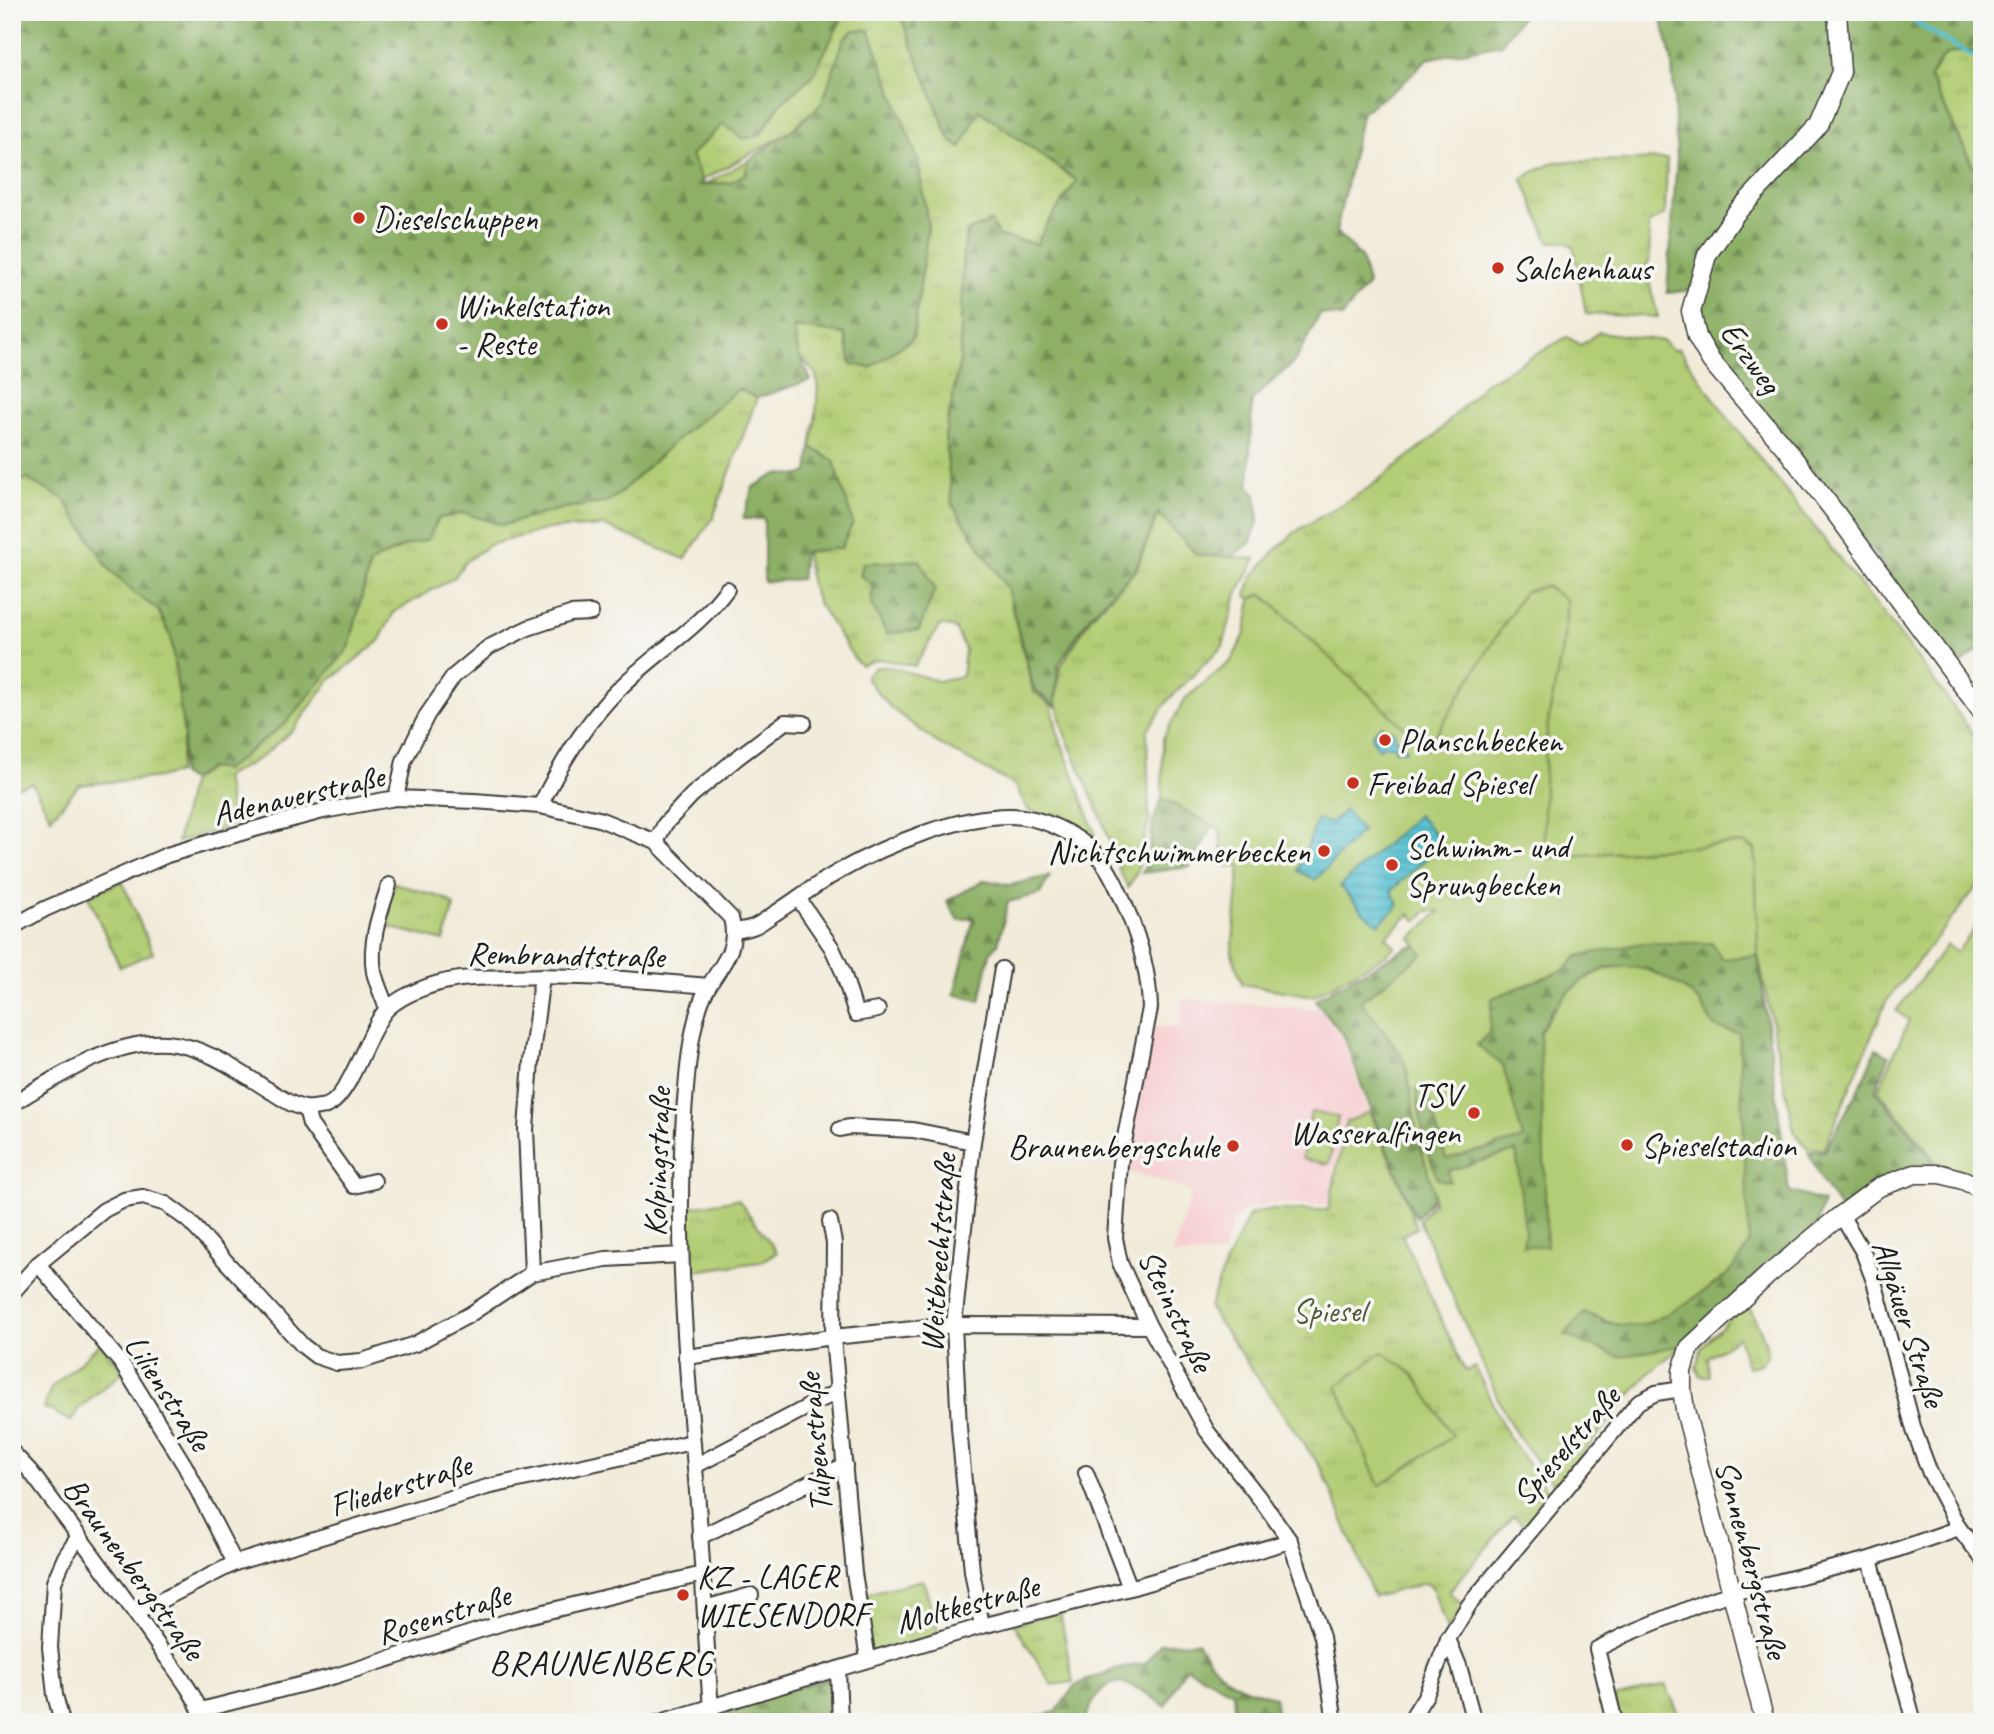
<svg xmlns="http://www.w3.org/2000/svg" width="1994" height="1734" font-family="Caveat,sans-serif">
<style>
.built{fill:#f7cfd2}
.grass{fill:url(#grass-tufts);stroke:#677448;stroke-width:2}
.forest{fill:url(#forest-firs);stroke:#546641;stroke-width:2}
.garden{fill:#b2cd74;stroke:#677448;stroke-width:2}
.water{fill:url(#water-rules);stroke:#386e76;stroke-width:2}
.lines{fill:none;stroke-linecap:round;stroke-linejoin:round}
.stream{stroke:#55c0d0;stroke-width:4.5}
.minor-casing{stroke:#3c3b38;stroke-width:18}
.tertiary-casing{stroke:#3c3b38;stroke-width:21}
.minor{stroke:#fff;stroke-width:14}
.tertiary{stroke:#fff;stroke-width:18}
.poi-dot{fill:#c8321e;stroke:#f6f6f2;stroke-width:2.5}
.labels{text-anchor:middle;stroke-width:7;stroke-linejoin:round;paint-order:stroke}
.poi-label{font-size:33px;fill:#1c1c1c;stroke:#f6f6f2;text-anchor:start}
.street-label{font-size:33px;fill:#1c1c1c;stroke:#f6f6f2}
.park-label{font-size:33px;fill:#505a3b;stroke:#f6f6f2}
.neighbourhood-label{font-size:35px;letter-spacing:2px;fill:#1c1c1c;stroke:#f6f6f2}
</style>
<defs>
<pattern id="grass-tufts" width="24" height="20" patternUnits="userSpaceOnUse" patternTransform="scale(1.75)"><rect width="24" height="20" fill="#b2cd74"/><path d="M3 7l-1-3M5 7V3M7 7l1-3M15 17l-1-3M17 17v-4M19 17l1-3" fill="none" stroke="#98af64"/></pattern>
<pattern id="forest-firs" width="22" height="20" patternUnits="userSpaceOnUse" patternTransform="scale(1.75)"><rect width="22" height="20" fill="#8db066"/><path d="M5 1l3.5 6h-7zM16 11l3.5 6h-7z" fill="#728e53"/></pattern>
<pattern id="water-rules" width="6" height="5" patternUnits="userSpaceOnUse" patternTransform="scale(1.75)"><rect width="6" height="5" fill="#55c0d0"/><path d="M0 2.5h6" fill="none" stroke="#49a4b2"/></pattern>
</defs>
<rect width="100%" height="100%" fill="#f6f6f2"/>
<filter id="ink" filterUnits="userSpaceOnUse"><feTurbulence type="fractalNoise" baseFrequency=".0143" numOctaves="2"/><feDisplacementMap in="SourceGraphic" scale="14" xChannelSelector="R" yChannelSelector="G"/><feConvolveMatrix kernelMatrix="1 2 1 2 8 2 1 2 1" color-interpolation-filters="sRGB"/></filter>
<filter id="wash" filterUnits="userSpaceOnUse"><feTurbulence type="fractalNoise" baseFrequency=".00686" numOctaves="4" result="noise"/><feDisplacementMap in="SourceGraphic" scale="28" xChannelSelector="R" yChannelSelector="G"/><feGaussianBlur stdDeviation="1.57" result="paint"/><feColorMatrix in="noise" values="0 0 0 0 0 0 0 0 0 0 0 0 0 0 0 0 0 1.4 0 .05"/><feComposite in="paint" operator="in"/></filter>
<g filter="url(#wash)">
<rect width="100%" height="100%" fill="#f1ebd9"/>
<!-- built -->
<path class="built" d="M1182,999L1319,1009L1341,1037L1368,1111L1345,1122L1327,1205L1268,1204L1246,1209L1232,1223L1223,1255H1172L1192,1192L1159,1180L1122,1170L1150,1027H1180Z"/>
<!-- grass -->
<g class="grass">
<path d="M845,12H897L902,20L950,140L960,148L979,110L1077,181L1047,224L1037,244L998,236L963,252L960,360L945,436L952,504L1007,588L1033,691L1052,706L1057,731L1095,833L1091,840L1065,824L1027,809L1016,786L936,742L891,708L865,677L876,667H890L938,681L962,676L965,649L955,628L940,625L915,666L879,659L861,665L856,661L818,603L810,581L806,552L841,548L834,461L811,447L816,415L818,383L815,373L799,356L793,327L846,334L851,364L870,368L913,338L928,227L918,160L844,39L823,103L788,133L701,181L690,155L723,124L760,135L780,104L813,75Z"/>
<path d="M1951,51L1980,52L1982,60V185L1930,77L1942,57Z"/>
<path d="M1667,159L1665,214L1649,224L1650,258L1646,269L1658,317L1586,314L1574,248L1567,242H1549L1522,178L1554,162Z"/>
<path d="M749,160L746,173L730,183L706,184Z"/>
<path d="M1599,332L1664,341L1672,350L1679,349L1725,414L1904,640L1982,746V880L1886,1002L1824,1149L1807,1148L1794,1131L1758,955L1754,849L1742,843L1545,858C1544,813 1542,768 1548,723C1554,682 1567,641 1566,600L1524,592L1427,749L1262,594L1251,599L1246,596L1252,577L1276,550L1295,532L1367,489L1435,436L1484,384L1567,337L1581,345Z"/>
<path d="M738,389L757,398L713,518L685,559L605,526L548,529L489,545L465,562L455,577L394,612L379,641L329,681L294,729L260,758L225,777L233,825L177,842L191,780L210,768L349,648L370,563L404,546L427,540L439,518L464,513L503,525L564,508L604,503L618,495L674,442Z"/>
<path d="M27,478L64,499L110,570L136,594L158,610L171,637L184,735L178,773L161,777L79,785L51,818L32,783L13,788L12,482Z"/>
<path d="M1159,512L1197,555L1256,559L1237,594L1223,646L1169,699L1147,731L1149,821L1137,872L1128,888L1119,869L1103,822L1063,730L1056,702L1060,667L1092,616L1136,570Z"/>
<path d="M122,881L153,953L120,967L88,896Z"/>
<path d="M394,883L446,899L454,906L444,941L381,925Z"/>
<path d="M1369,1112L1399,1180L1417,1228L1402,1235L1465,1371L1475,1367L1508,1436L1552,1498L1528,1528L1513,1516L1449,1592L1464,1606L1447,1630L1432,1587L1425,1583L1374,1597L1323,1471L1209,1308L1227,1260L1250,1214L1266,1210H1328L1347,1122Z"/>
<path d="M738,1199L777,1252L760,1262L686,1272L684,1208Z"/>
<path d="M1747,1302L1765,1340L1767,1355L1761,1364L1747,1367L1738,1337L1708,1358L1709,1376H1700L1696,1367L1702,1346Z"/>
<path d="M101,1343L123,1372L79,1408L71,1421L44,1408L51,1388Z"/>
<path d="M923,1580L939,1634L871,1656L861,1595Z"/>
<path d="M1060,1612L1073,1682L1052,1685L1014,1624Z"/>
<path d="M1665,1685L1680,1716L1660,1722H1620L1614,1698Z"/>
</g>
<!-- forest -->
<g class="forest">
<path d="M12,12H845L813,75L780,104L760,135L743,139L723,124L691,155L703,184L730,183L746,173L749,160L788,133L822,103L844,39L854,30H869L918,160L928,227L913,338L870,368L851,364L845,334L794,327L799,356L811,380L757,398L738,389L674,442L618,495L604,503L564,508L503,525L464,513L439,518L427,540L404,546L370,563L349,648L286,723L225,770L210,768L191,780L181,775L184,735L171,637L158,610L136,594L110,570L64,499L27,479L12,482Z"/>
<path d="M897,12H1525L1501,44L1427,59L1401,85L1362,112L1336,232L1361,257L1368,284L1342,317L1320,314L1296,360L1252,400L1249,487L1256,495L1259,520L1250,543L1231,558L1197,555L1158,513L1135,570L1090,616L1058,665L1055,706L1034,689L1007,588L952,504L945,436L960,360L963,252L967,232L991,221L998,236L1037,244L1047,224L1077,181L979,110L961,148L950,140L902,20Z"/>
<path d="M1660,12H1982V60L1979,52C1947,51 1947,49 1930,77L1982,185V227L1968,252H1982V647L1958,666L1832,497L1715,350L1700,318L1707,288L1667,293L1677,159L1672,62Z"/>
<path d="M811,447L834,461L853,523L841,548L804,552L801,579L764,582V519H743L753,487L777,474L801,475L808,472Z"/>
<path d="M920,560L935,589L919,630L887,634L871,604L873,585L860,575L863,563Z"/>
<path d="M1162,798L1213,825L1190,867L1142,873L1148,860L1153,821Z"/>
<path d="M1050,876L1040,894L1008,902L998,944L990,953L980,1001L954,994L974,918L958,920L947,901L985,880L1010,885Z"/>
<path d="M1642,943H1712L1722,959L1758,955L1789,1191L1823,1202L1817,1225L1683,1345L1619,1357L1565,1335L1584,1311L1603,1321L1618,1325L1714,1027L1700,1002L1651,970L1610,967L1590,975L1567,993L1550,1013L1540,1033L1547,1246L1523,1247L1525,1232L1516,1151L1449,1171L1451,1182L1437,1180L1425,1143L1415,1089L1426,1087L1522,1139L1503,1066L1477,1045L1489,1033L1492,998L1563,970L1578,956Z"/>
<path d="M1410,946H1417L1424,954L1362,1001L1402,1055L1408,1074L1417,1133L1434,1192V1197L1417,1217L1411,1208L1365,1095L1344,1036L1316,1001L1319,997Z"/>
<path d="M1876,1049L1889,1056L1875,1090L1929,1155L1933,1167L1840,1209L1823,1183L1808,1152L1825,1151L1862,1082Z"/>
<path d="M1197,1642C1219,1679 1234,1687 1275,1697L1276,1722H1235L1233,1692L1186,1667L1165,1706C1148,1695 1124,1673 1104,1688C1095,1695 1089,1712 1083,1722H1006L1056,1712L1075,1685L1118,1668L1145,1664L1161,1643Z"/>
<path d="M833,1677L836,1722H781L774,1716L730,1721L727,1708Z"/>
</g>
<!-- garden -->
<g class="garden">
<path d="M1546,586L1566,600C1567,641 1554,682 1548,723C1542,768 1544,813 1545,858L1743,843L1755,849L1758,955L1722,959L1712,943H1642L1578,956L1563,970L1492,998L1489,1033L1477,1045L1503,1066L1523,1139L1446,1159L1426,1088L1415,1089L1425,1143L1437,1179L1450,1182L1448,1171L1516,1151L1525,1232L1523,1246H1547L1540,1033C1565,983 1610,948 1665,978C1677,984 1692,993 1700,1003C1705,1010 1709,1019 1714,1027L1739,1033L1749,1243C1744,1251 1740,1260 1734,1267C1721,1283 1657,1324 1636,1326C1616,1327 1601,1319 1584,1312L1565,1335L1619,1357L1683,1345L1648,1374L1555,1486L1517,1435L1504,1412L1419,1220L1433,1203L1434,1192L1417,1133L1408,1074L1402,1055L1361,1001L1423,954L1411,938L1440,911H1427L1417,921L1410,914L1386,937L1395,947L1384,956L1313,996L1242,984L1232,953L1240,866L1223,865L1220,829L1162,798L1163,738L1185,699L1231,661L1245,634L1251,599L1262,594L1427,749L1524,592Z"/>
<path d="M1982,919V1186L1936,1169L1932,1155L1878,1090L1909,1020L1896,1011L1947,945L1957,952Z"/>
<path d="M1311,1112L1338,1117L1329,1164L1302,1159Z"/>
<path d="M1382,1352L1414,1375L1453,1436L1379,1486L1337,1386Z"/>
</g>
<!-- water -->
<g class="water">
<path d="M1381,725L1386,729L1385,735L1390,729L1395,732V738L1406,747V751L1395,750L1396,747L1383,745L1379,749L1372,738L1373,734Z"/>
<path d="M1345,810L1362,831L1315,880L1298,871L1317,820L1331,823Z"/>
<path d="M1418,815L1443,843L1391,891L1399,905L1379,924L1364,913L1340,886Z"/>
</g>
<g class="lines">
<!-- stream -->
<path class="stream" d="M1898,12L1982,62"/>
</g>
</g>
<g filter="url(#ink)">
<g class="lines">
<defs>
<g id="minor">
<path d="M396,798L404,761L427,715L454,676L489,647L528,628L570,614L591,613"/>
<path d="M540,806C561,763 586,721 621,687C655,653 699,628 727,589"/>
<path d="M656,842L665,824L692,795L737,758L785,722L804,723"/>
<path d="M798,898L832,948L843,972L856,1014L878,1010"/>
<path d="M12,927L45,909L167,855L251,830L323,811L396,798L474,801L540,806L599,819L656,842L731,918C741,958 711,970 700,1005C693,1027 689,1054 687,1077C674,1208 684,1338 695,1468C703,1553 705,1637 712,1722"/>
<path d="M734,931C741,930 749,929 755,926C762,923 770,916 777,912C798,898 818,883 840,871C886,845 956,816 1010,816C1040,816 1076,833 1096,854C1110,869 1119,891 1127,910C1140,941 1149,974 1150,1008L1120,1163L1115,1238L1120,1263L1149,1326L1207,1431L1267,1508L1290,1541L1322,1637L1335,1722"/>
<path d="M387,1009C383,997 377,985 374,972C369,942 380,913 389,885"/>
<path d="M12,1104C56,1077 114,1039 167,1043C204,1046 237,1070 267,1089C279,1096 291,1106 305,1108C310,1109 320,1107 326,1106C350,1099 368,1028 387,1009C403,994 433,983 454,980C471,977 490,978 507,977C576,974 639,980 708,986"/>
<path d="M306,1109L310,1124L354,1186L374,1181"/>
<path d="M840,1129L849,1127L913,1130L973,1142"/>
<path d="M1841,1215L1863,1252L1874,1281L1914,1430L1930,1473L1959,1528L1982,1558"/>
<path d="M830,1221L834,1243L833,1337L854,1573L868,1659"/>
<path d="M38,1264L122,1364L185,1466L235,1563"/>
<path d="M532,1273L526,1129L531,1061L542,976"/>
<path d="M12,1293L38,1264L104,1210L124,1200L143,1197L166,1204L189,1221L303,1346L316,1356L337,1363L362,1361L415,1344L469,1315L532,1273L606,1259L681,1255"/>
<path d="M686,1357L833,1337L954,1325L1149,1326"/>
<path d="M12,1452L30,1471C73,1528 116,1585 157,1644C174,1669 196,1693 204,1722"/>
<path d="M695,1466L838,1391"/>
<path d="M1086,1473L1130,1588"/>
<path d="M700,1537L845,1465"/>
<path d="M1870,1559L1914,1722"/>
<path d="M705,1608L751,1595"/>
<path d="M136,1613L235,1563L487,1487L692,1442"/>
<path d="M982,1626L972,1571L959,1427L954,1325L973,1142L1002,969"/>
<path d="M1448,1639L1459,1666L1474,1722"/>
<path d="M838,1669L840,1722"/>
<path d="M201,1710L335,1676L515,1619L703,1574"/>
<path d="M62,1722L55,1695L50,1647L54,1582L65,1557L79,1536"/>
<path d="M660,1722L982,1626L1130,1588L1290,1541"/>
<path d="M1409,1722L1426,1695L1448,1639L1469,1605L1638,1402L1656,1393L1682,1389"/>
<path d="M1615,1722L1597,1649L1625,1635L1707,1601L1732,1593L1870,1559L1959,1528"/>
</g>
<g id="tertiary">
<path d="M1837,12L1841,72L1818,126L1736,213L1707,255L1691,311L1697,337L1711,361L1787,450L1837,515L1982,712"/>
<path d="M1765,1722L1685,1410L1682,1389V1371L1689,1348L1768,1275L1836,1219L1879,1187L1915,1174H1941L1963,1180L1982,1189"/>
</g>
</defs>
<!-- minor casing -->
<use href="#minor" class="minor-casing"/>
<!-- tertiary casing -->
<use href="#tertiary" class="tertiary-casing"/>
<!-- minor -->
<use href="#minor" class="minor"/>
<!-- tertiary -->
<use href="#tertiary" class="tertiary"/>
</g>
</g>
<!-- markers -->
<g class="poi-dot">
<circle cx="359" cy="218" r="7"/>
<circle cx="1498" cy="268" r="7"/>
<circle cx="442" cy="324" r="7"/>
<circle cx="1385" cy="740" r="7"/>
<circle cx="1353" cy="783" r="7"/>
<circle cx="1324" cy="851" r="7"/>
<circle cx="1392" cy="865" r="7"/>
<circle cx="1474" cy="1113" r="7"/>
<circle cx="1627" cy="1145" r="7"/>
<circle cx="1233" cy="1146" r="7"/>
<circle cx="683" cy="1595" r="7"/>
</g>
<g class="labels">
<!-- poi labels -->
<g class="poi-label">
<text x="373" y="230">Dieselschuppen</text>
<text x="1512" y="280">Salchenhaus</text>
<text x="456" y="317">Winkelstation<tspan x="456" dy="38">- Reste</tspan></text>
<text x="1399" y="752">Planschbecken</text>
<text x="1367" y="795">Freibad Spiesel</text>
<text x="1406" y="858">Schwimm- und<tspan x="1406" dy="38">Sprungbecken</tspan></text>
<text x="1310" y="863" text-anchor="end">Nichtschwimmerbecken</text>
<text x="1460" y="1106" text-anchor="end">TSV<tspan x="1460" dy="38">Wasseralfingen</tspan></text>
<text x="1641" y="1157">Spieselstadion</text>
<text x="1219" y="1158" text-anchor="end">Braunenbergschule</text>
<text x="697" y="1588">KZ - LAGER<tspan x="697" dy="38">WIESENDORF</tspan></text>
</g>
<!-- street labels -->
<g class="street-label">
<text transform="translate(1752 357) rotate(54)" y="12">Erzweg</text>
<text transform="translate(298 794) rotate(-13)" y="12">Adenauerstraße</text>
<text transform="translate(566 954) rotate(1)" y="12">Rembrandtstraße</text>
<text transform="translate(656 1162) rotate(-88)" y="12">Kolpingstraße</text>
<text transform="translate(937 1253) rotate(-86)" y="12">Weitbrechtstraße</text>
<text transform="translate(1177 1310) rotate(64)" y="12">Steinstraße</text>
<text transform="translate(1910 1323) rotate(72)" y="12">Allgäuer Straße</text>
<text transform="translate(169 1392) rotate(57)" y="12">Lilienstraße</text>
<text transform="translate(814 1443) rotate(-95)" y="12">Tulpenstraße</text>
<text transform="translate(1565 1445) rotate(-49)" y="12">Spieselstraße</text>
<text transform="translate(400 1484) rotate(-17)" y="12">Fliederstraße</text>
<text transform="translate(1753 1559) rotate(75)" y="12">Sonnenbergstraße</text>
<text transform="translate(135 1568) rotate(54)" y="12">Braunenbergstraße</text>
<text transform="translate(967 1603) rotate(-15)" y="12">Moltkestraße</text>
<text transform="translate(443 1613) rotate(-17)" y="12">Rosenstraße</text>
</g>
<!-- park labels -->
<g class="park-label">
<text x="1329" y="1322">Spiesel</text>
</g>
<!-- neighbourhood labels -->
<g class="neighbourhood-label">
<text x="601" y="1674">BRAUNENBERG</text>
</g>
</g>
<!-- margin -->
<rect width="1994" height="1734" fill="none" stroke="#f6f6f2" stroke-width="42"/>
</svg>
